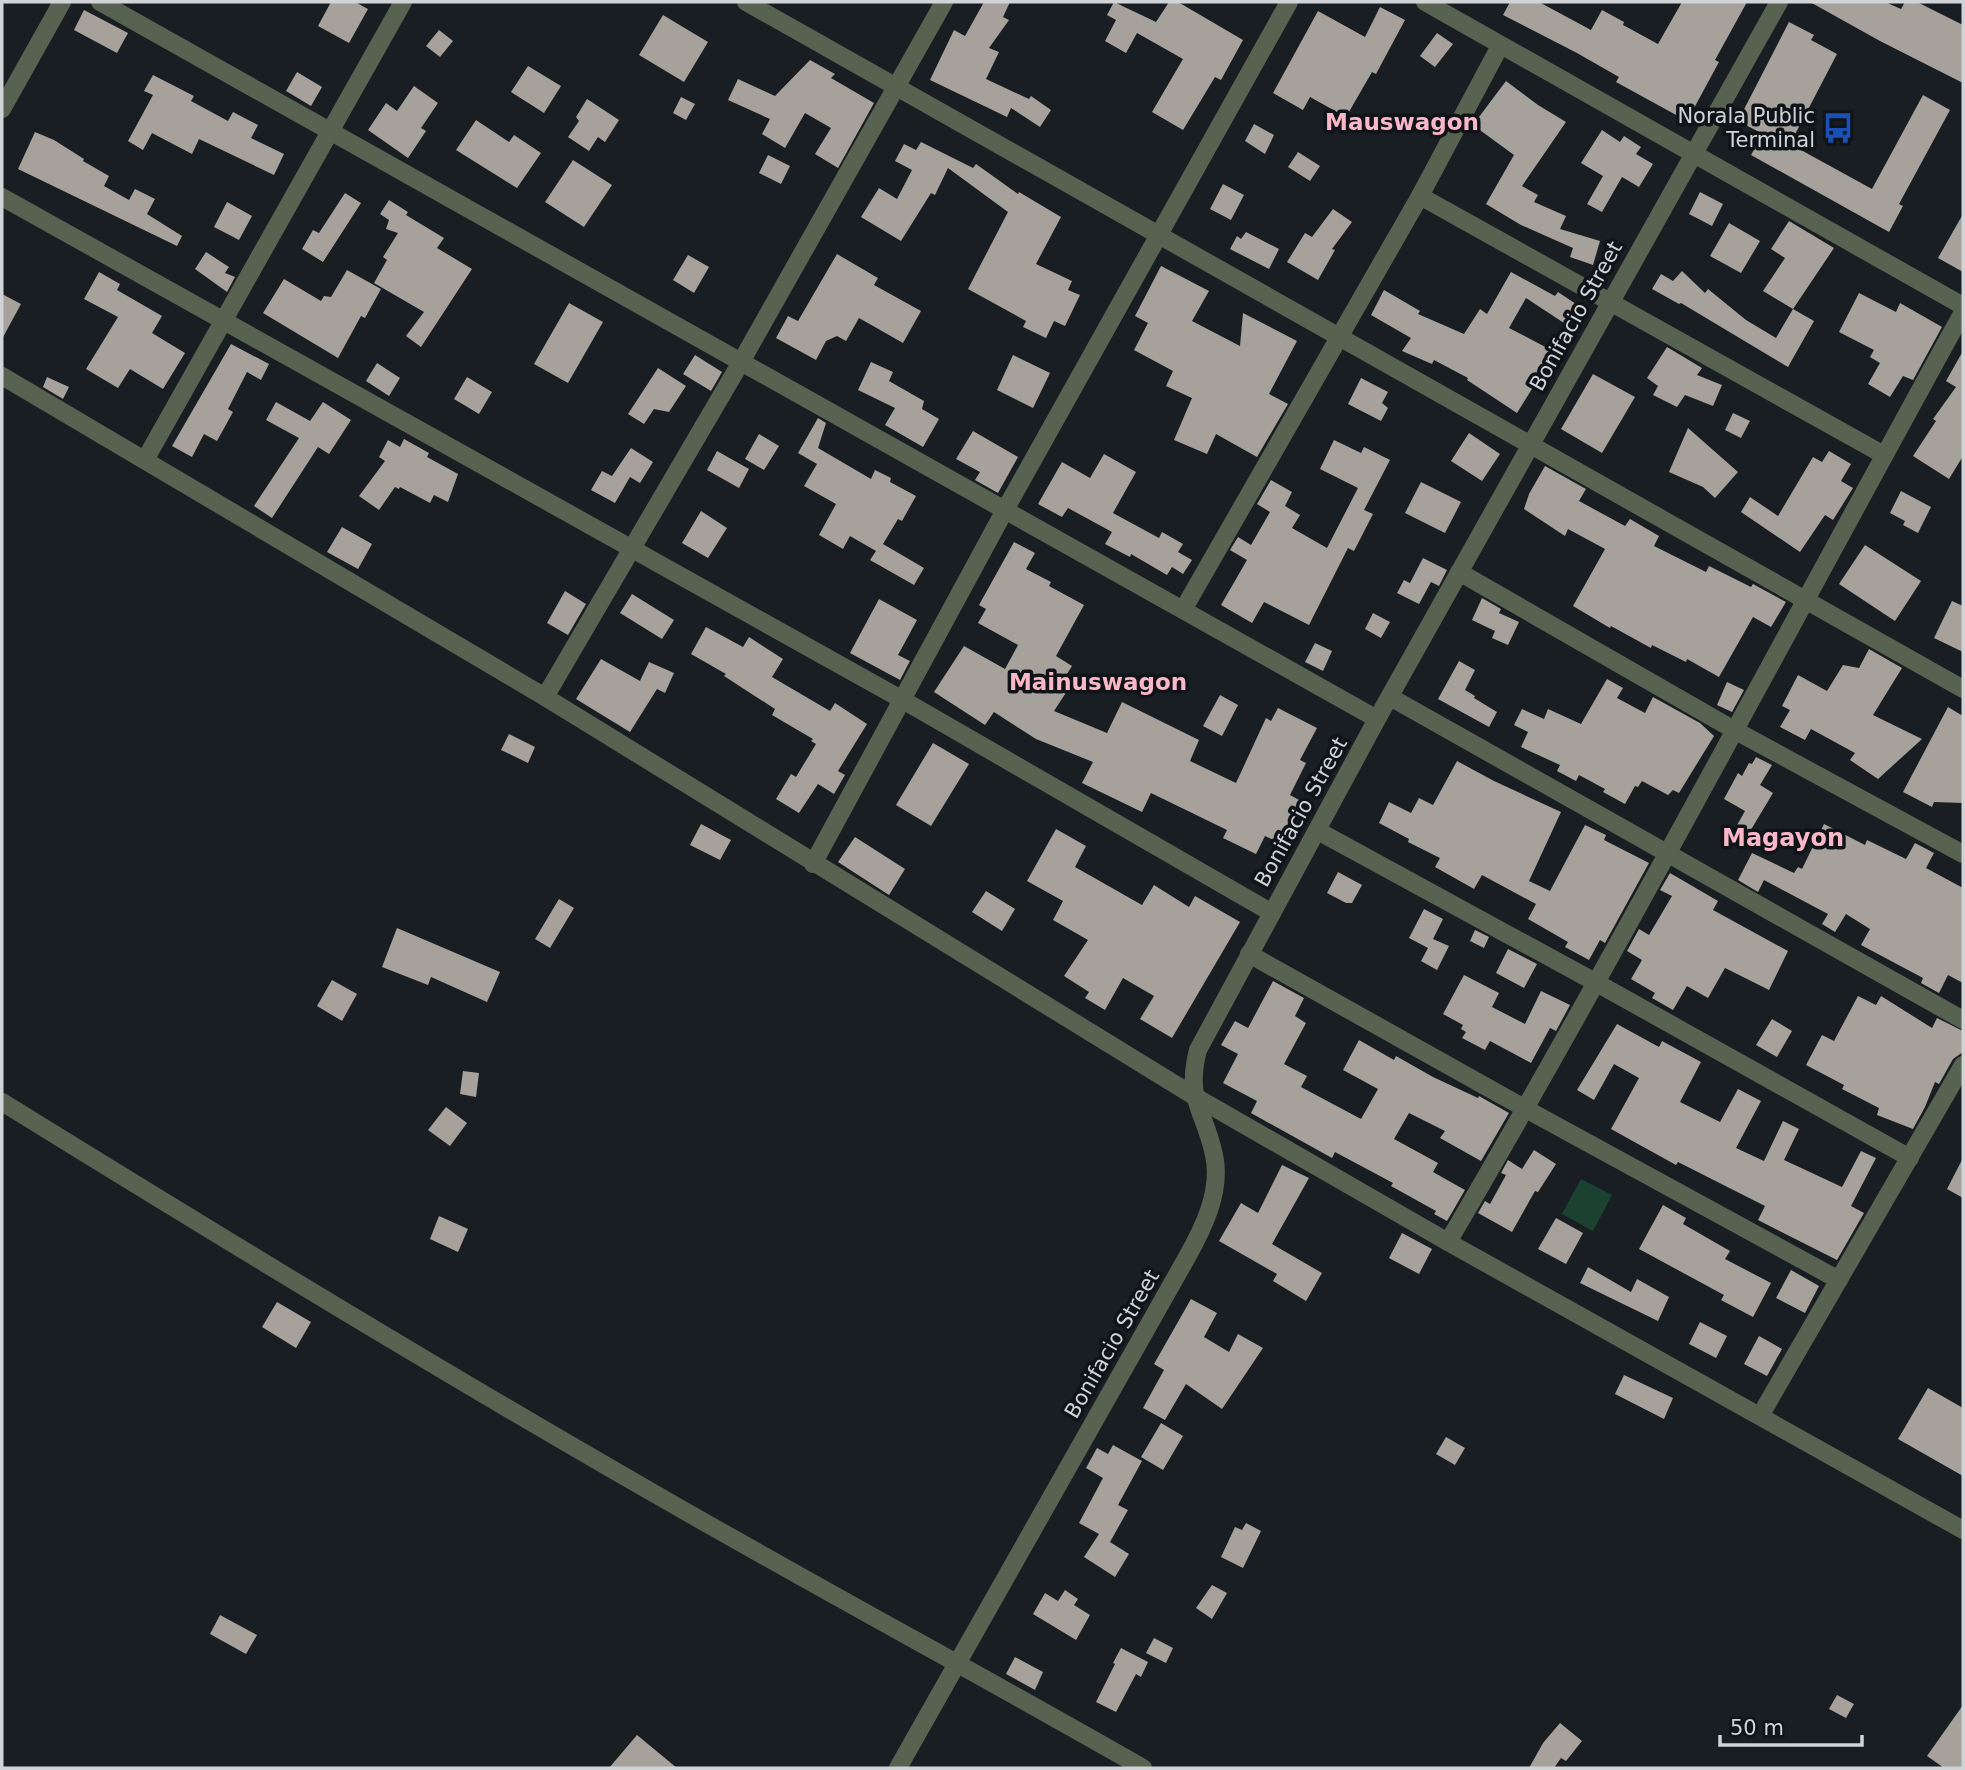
<svg xmlns="http://www.w3.org/2000/svg" width="1965" height="1770" font-family="'DejaVu Sans',sans-serif">
<style>
.green{fill:#1b4131}
.building{fill:#a7a19b}
.lines{fill:none;stroke-linecap:round;stroke-linejoin:round}
.minor{stroke:#576251;stroke-width:18}
.labels{text-anchor:middle;stroke-width:7;stroke-linejoin:round;paint-order:stroke}
.poi-label{font-size:21px;fill:#d1d4d7;stroke:#101419;text-anchor:end}
.street-label{font-size:21px;fill:#d1d4d7;stroke:#101419}
.neighbourhood-label{font-size:23px;font-weight:bold;fill:#fab7c7;stroke:#101419}
.quarter-label{font-size:24px;font-weight:bold;fill:#fab7c7;stroke:#101419}
</style>
<rect width="100%" height="100%" fill="#191e22"/>
<!-- green -->
<path class="green" d="M1581,1179L1612,1195L1593,1231L1562,1214Z"/>
<!-- building -->
<g class="building">
<path d="M331,2H355L368,9L349,43L318,26Z"/>
<path d="M984,2H1010L1003,17L1009,20L989,48L999,52L986,79L1029,99L1031,96L1051,110L1040,127L1011,108L1007,117L930,80L954,30L965,36Z"/>
<path d="M1114,2L1156,22L1169,2H1178L1243,40L1221,80L1215,77L1183,130L1152,112L1183,59L1137,33L1126,53L1105,41L1116,20L1107,15Z"/>
<path d="M1510,2H1539L1591,30L1602,10L1624,22L1623,25L1658,44L1682,2H1747L1715,60L1719,62L1687,121L1616,82L1619,77L1577,53L1503,15Z"/>
<path d="M1810,2H1885L1901,9L1905,2H1917L1963,25V83L1880,41Z"/>
<path d="M1380,7L1405,20L1376,74L1372,72L1346,117L1310,97L1303,110L1273,93L1318,11L1365,37Z"/>
<path d="M84,10L128,33L117,53L74,30Z"/>
<path d="M663,15L708,42L684,82L639,55Z"/>
<path d="M1789,22L1814,35L1811,40L1837,54L1790,144L1872,189L1923,95L1950,110L1899,204L1903,206L1889,232L1751,155L1763,134L1738,121Z"/>
<path d="M439,30L453,41L440,57L426,46Z"/>
<path d="M1437,33L1453,44L1435,67L1420,56Z"/>
<path d="M810,60L835,74L831,78L874,103L838,168L815,154L831,128L805,113L785,148L762,134L770,119L728,100L738,79L775,96Z"/>
<path d="M528,66L561,86L544,113L511,92Z"/>
<path d="M297,72L322,87L311,106L286,91Z"/>
<path d="M153,75L194,96L191,101L228,121L233,112L258,125L251,138L284,154L274,175L199,139L192,154L152,133L143,150L128,141L153,95L144,91Z"/>
<path d="M1506,81L1538,105L1566,122L1522,186L1538,195L1534,202L1566,216L1560,229L1600,241L1593,265L1570,257L1573,248L1521,225L1486,204L1514,155L1473,125Z"/>
<path d="M414,86L438,103L421,128L426,131L408,158L368,130L386,103L397,111Z"/>
<path d="M681,97L695,104L686,120L673,113Z"/>
<path d="M587,99L619,120L605,142L598,137L589,151L568,137L579,121L576,117Z"/>
<path d="M476,120L509,142L514,135L541,153L517,188L456,150Z"/>
<path d="M1254,124L1274,135L1265,154L1245,141Z"/>
<path d="M1602,130L1620,142L1624,136L1641,147L1636,154L1653,164L1639,187L1622,177L1602,212L1587,204L1603,176L1581,163Z"/>
<path d="M35,132L54,140L84,159L83,161L109,176L104,186L129,200L135,189L155,199L147,214L182,236L177,246L18,169Z"/>
<path d="M921,142L973,168L976,164L1018,194L1019,192L1061,217L1036,264L1072,281L1068,290L1080,295L1065,326L1054,321L1046,338L1023,327L1026,321L968,289L1008,212L948,168L935,195L931,193L901,241L861,217L879,188L897,199L912,170L895,161L904,144L916,150Z"/>
<path d="M1298,152L1320,166L1310,181L1288,167Z"/>
<path d="M768,155L790,166L781,184L759,173Z"/>
<path d="M573,160L612,185L584,227L545,202Z"/>
<path d="M1223,184L1244,195L1231,220L1210,209Z"/>
<path d="M1700,192L1723,204L1712,226L1689,214Z"/>
<path d="M345,193L361,203L323,262L302,249L313,230L319,233Z"/>
<path d="M389,200L408,212L406,215L444,238L437,248L472,269L421,347L406,336L424,312L374,283L387,260L383,257L398,233L386,229L389,220L380,214Z"/>
<path d="M227,202L252,216L239,240L214,227Z"/>
<path d="M1333,209L1352,222L1332,249L1335,250L1318,280L1287,262L1305,233L1312,237Z"/>
<path d="M1963,214V272L1938,258Z"/>
<path d="M1789,221L1834,248L1793,309L1763,291L1785,258L1771,249Z"/>
<path d="M1729,223L1760,241L1741,273L1710,256Z"/>
<path d="M1246,232L1279,249L1269,269L1230,249L1237,236L1241,239Z"/>
<path d="M206,252L229,267L225,273L235,277L227,292L195,269Z"/>
<path d="M837,254L878,278L874,285L921,311L903,343L859,318L846,341L837,336L826,341L816,360L776,338L788,316L798,321Z"/>
<path d="M688,255L709,267L694,293L673,280Z"/>
<path d="M1161,266L1209,291L1192,321L1240,346L1243,313L1297,341L1269,394L1288,404L1257,457L1216,434L1207,454L1174,440L1192,398L1166,386L1173,371L1134,350L1148,323L1135,316Z"/>
<path d="M347,270L381,289L365,318L361,316L338,358L263,313L284,279L321,301L324,296L331,297Z"/>
<path d="M1682,271L1705,293L1708,289L1746,320L1776,338L1793,309L1814,321L1788,367L1681,303L1679,304L1652,289L1661,274L1673,281Z"/>
<path d="M99,272L120,284L117,290L162,316L152,333L185,353L163,389L130,369L118,388L86,369L118,317L84,299Z"/>
<path d="M1511,272L1555,296L1558,292L1579,306L1567,325L1526,298L1509,328L1555,352L1517,413L1467,380L1468,378L1434,360L1432,364L1402,351L1411,338L1371,315L1384,290L1420,311L1418,314L1464,334L1480,309L1487,314Z"/>
<path d="M1859,293L1896,312L1900,303L1942,327L1913,380L1903,376L1890,397L1868,384L1880,363L1870,357L1874,350L1839,332Z"/>
<path d="M2,294L21,304L2,339Z"/>
<path d="M569,303L603,322L568,383L534,364Z"/>
<path d="M231,344L269,364L261,380L247,372L228,409L233,412L217,441L204,434L192,457L172,446Z"/>
<path d="M1667,347L1702,368L1697,375L1722,385L1713,406L1685,395L1677,407L1653,395L1658,386L1647,378Z"/>
<path d="M1963,351V456L1949,479L1913,456L1936,421L1933,419L1956,387L1946,381Z"/>
<path d="M695,355L722,372L711,391L683,374Z"/>
<path d="M1013,355L1050,373L1033,408L997,390Z"/>
<path d="M871,362L893,372L889,381L924,401L922,409L939,419L923,447L885,425L895,408L858,390Z"/>
<path d="M377,363L400,378L389,396L366,381Z"/>
<path d="M658,368L686,386L669,412L654,409L644,424L628,414Z"/>
<path d="M1593,374L1635,397L1602,453L1561,429Z"/>
<path d="M47,377L69,387L63,399L43,387Z"/>
<path d="M467,377L492,392L479,414L454,399Z"/>
<path d="M1361,378L1388,392L1382,403L1388,408L1381,421L1348,404Z"/>
<path d="M276,402L310,421L323,402L351,420L329,454L318,447L272,518L254,506L299,438L266,420Z"/>
<path d="M1733,413L1750,421L1741,438L1725,430Z"/>
<path d="M818,418L826,423L818,448L871,479L875,470L891,478L890,482L916,496L902,521L898,519L883,544L924,568L914,585L870,560L876,551L850,536L843,549L819,535L836,504L804,486L817,464L798,453Z"/>
<path d="M1688,428L1738,472L1715,498L1703,487L1669,472Z"/>
<path d="M973,431L1018,457L998,493L975,480L980,472L956,459Z"/>
<path d="M1469,433L1500,454L1482,481L1451,461Z"/>
<path d="M759,434L779,446L764,470L745,459Z"/>
<path d="M404,439L429,453L427,457L458,474L448,502L434,495L430,503L400,487L399,489L395,487L379,510L359,496L385,461L379,457L388,440L400,447Z"/>
<path d="M1334,440L1361,453L1364,447L1390,460L1364,510L1373,514L1354,551L1348,548L1309,625L1264,602L1252,623L1221,605L1247,560L1230,550L1238,537L1251,545L1270,512L1257,504L1271,480L1292,492L1285,506L1300,515L1292,528L1327,548L1358,488L1320,469Z"/>
<path d="M631,448L653,462L640,483L630,477L615,503L591,490L602,471L612,476Z"/>
<path d="M717,451L749,469L739,488L707,470Z"/>
<path d="M1829,451L1851,464L1841,481L1853,488L1833,520L1825,515L1800,552L1741,512L1750,497L1778,516L1813,457L1822,462Z"/>
<path d="M1104,454L1136,472L1113,513L1159,538L1162,532L1183,544L1178,552L1192,560L1183,574L1172,567L1167,575L1131,554L1130,557L1105,544L1112,532L1068,508L1062,517L1038,504L1062,462L1090,478Z"/>
<path d="M1545,466L1586,489L1579,501L1625,526L1630,519L1659,536L1654,546L1706,572L1709,566L1751,587L1753,584L1786,602L1771,627L1753,617L1719,677L1687,659L1686,662L1652,645L1651,648L1611,626L1610,628L1573,606L1605,549L1568,529L1565,536L1524,509L1529,494Z"/>
<path d="M1421,482L1461,502L1445,533L1405,513Z"/>
<path d="M1901,491L1931,507L1918,533L1903,525L1905,521L1890,513Z"/>
<path d="M701,511L727,528L708,558L682,543Z"/>
<path d="M342,527L372,544L358,569L327,552Z"/>
<path d="M1014,542L1035,553L1026,569L1051,582L1049,586L1084,605L1056,656L1072,666L1065,677L1073,682L1054,711L1107,733L1122,702L1199,740L1190,761L1236,783L1266,718L1271,721L1278,708L1317,728L1300,760L1306,763L1290,795L1301,801L1280,843L1265,836L1256,854L1223,838L1227,830L1151,793L1142,812L1082,783L1093,762L1036,739L994,712L985,725L934,692L964,646L1005,669L1018,645L978,623L986,609L979,605Z"/>
<path d="M1865,545L1921,581L1895,621L1839,584Z"/>
<path d="M1423,558L1447,570L1439,586L1431,582L1419,604L1397,593L1404,580L1410,583Z"/>
<path d="M565,591L586,604L568,635L547,623Z"/>
<path d="M632,594L674,620L662,639L620,613Z"/>
<path d="M1482,598L1501,609L1499,613L1519,622L1508,645L1492,638L1495,631L1472,620Z"/>
<path d="M879,599L917,620L898,655L910,661L900,680L850,653Z"/>
<path d="M1952,601L1963,606V652L1934,638Z"/>
<path d="M1373,613L1390,622L1381,638L1365,629Z"/>
<path d="M706,627L743,647L749,637L783,659L772,677L830,711L835,703L867,724L838,771L845,775L834,794L818,784L799,813L776,799L791,774L796,777L816,744L811,741L813,739L772,715L775,709L724,676L726,674L691,654Z"/>
<path d="M1315,643L1332,651L1323,671L1305,662Z"/>
<path d="M1869,649L1902,668L1873,715L1922,739L1878,779L1850,760L1855,753L1811,729L1805,740L1780,727L1790,710L1782,706L1798,675L1827,691L1843,665L1859,668Z"/>
<path d="M601,659L640,681L649,662L674,673L665,693L657,689L630,732L576,699Z"/>
<path d="M1459,661L1475,670L1465,690L1475,696L1474,698L1497,712L1489,727L1438,699Z"/>
<path d="M1607,679L1623,688L1617,698L1645,713L1653,697L1700,723L1714,736L1679,793L1673,790L1668,795L1642,781L1638,787L1635,786L1625,804L1603,792L1605,789L1579,775L1576,781L1557,771L1560,765L1521,747L1528,732L1514,725L1522,709L1544,719L1548,709L1581,724Z"/>
<path d="M1727,682L1744,690L1732,712L1717,705Z"/>
<path d="M1220,695L1238,705L1222,736L1203,726Z"/>
<path d="M1948,707L1963,716V803L1934,802L1932,807L1903,792Z"/>
<path d="M509,734L535,747L528,763L501,750Z"/>
<path d="M933,743L969,764L931,826L896,805Z"/>
<path d="M1756,757L1772,765L1760,785L1773,793L1743,843L1731,836L1745,811L1724,799L1738,773L1742,776L1749,763L1752,764Z"/>
<path d="M1457,761L1494,781L1561,812L1529,881L1550,891L1585,825L1606,835L1604,840L1649,863L1605,943L1600,940L1589,960L1565,947L1568,942L1528,919L1536,904L1482,875L1474,889L1435,867L1440,858L1408,842L1409,839L1379,823L1389,802L1411,813L1419,798L1433,805Z"/>
<path d="M701,824L731,840L720,860L690,845Z"/>
<path d="M1824,824L1865,845L1867,840L1906,859L1915,843L1934,853L1926,868L1963,888V983L1948,975L1939,993L1921,983L1923,978L1861,945L1870,929L1846,914L1835,932L1822,924L1828,914L1764,880L1758,892L1738,880L1752,853L1794,873L1798,867L1802,869Z"/>
<path d="M1056,829L1086,846L1075,867L1142,905L1154,885L1189,907L1195,896L1240,922L1172,1038L1140,1019L1154,996L1123,978L1105,1010L1085,998L1089,992L1064,976L1088,940L1053,920L1063,901L1027,881Z"/>
<path d="M855,837L905,869L889,895L838,862Z"/>
<path d="M1338,872L1362,885L1352,903H1346L1327,893Z"/>
<path d="M1670,873L1718,901L1713,910L1788,951L1769,990L1725,968L1708,998L1687,986L1673,1010L1652,998L1655,993L1631,979L1642,960L1627,951L1639,929L1649,935L1672,896L1660,890Z"/>
<path d="M986,891L1015,909L1002,931L972,912Z"/>
<path d="M559,899L574,908L550,948L535,939Z"/>
<path d="M1424,909L1443,919L1433,939L1449,946L1437,970L1421,961L1428,948L1409,938Z"/>
<path d="M397,928L500,972L487,1002L431,977L428,985L382,967Z"/>
<path d="M1475,930L1489,937L1484,948L1470,941Z"/>
<path d="M1508,949L1537,964L1524,988L1496,973Z"/>
<path d="M1464,975L1499,993L1492,1007L1525,1024L1541,991L1570,1005L1556,1031L1550,1028L1531,1063L1490,1041L1485,1050L1462,1038L1466,1032L1461,1029L1463,1025L1443,1014Z"/>
<path d="M332,980L357,994L342,1021L317,1006Z"/>
<path d="M1273,981L1304,998L1295,1016L1306,1023L1284,1064L1307,1076L1301,1087L1361,1119L1378,1089L1343,1070L1359,1040L1394,1060L1396,1056L1433,1077L1478,1098L1479,1096L1509,1113L1481,1161L1440,1138L1445,1131L1409,1113L1394,1139L1438,1163L1433,1172L1465,1190L1447,1221L1434,1214L1436,1211L1391,1186L1393,1183L1335,1152L1332,1158L1251,1113L1257,1101L1223,1083L1238,1054L1221,1045L1235,1021L1248,1028Z"/>
<path d="M1858,996L1876,1005L1881,996L1932,1028L1937,1018L1963,1031V1052L1953,1059L1939,1084L1935,1082L1925,1107L1913,1129L1877,1115L1879,1108L1842,1089L1844,1085L1806,1065L1822,1035L1834,1041Z"/>
<path d="M1772,1019L1792,1031L1777,1057L1756,1045Z"/>
<path d="M1617,1024L1659,1047L1662,1041L1701,1062L1680,1102L1720,1122L1738,1089L1761,1101L1736,1148L1764,1161L1783,1121L1799,1129L1784,1160L1842,1187L1861,1151L1876,1158L1851,1206L1864,1213L1837,1260L1758,1220L1765,1206L1678,1162L1676,1165L1611,1129L1639,1078L1614,1064L1594,1100L1577,1090Z"/>
<path d="M463,1071L479,1073L476,1097L460,1094Z"/>
<path d="M446,1107L467,1123L450,1146L428,1130Z"/>
<path d="M1534,1150L1556,1164L1538,1192L1535,1191L1512,1232L1478,1213L1485,1201L1490,1204L1506,1175L1501,1173L1508,1160L1522,1169Z"/>
<path d="M1963,1158V1198L1947,1189Z"/>
<path d="M1282,1165L1309,1178L1272,1244L1322,1273L1306,1301L1273,1281L1277,1274L1219,1241L1241,1203L1258,1213Z"/>
<path d="M1663,1205L1686,1218L1683,1224L1730,1251L1725,1259L1771,1283L1753,1317L1721,1300L1724,1295L1639,1249Z"/>
<path d="M439,1216L468,1229L458,1252L430,1239Z"/>
<path d="M1556,1218L1583,1233L1566,1264L1538,1249Z"/>
<path d="M1402,1233L1432,1249L1419,1274L1389,1258Z"/>
<path d="M1588,1267L1631,1292L1637,1279L1669,1297L1658,1321L1580,1283Z"/>
<path d="M1791,1270L1819,1286L1805,1313L1776,1298Z"/>
<path d="M1191,1299L1217,1313L1204,1337L1229,1352L1238,1334L1263,1348L1222,1409L1186,1384L1165,1420L1143,1408L1164,1370L1154,1364Z"/>
<path d="M277,1302L311,1322L296,1348L262,1327Z"/>
<path d="M1700,1322L1727,1336L1716,1358L1689,1344Z"/>
<path d="M1759,1336L1782,1349L1767,1376L1744,1364Z"/>
<path d="M1624,1375L1673,1398L1664,1419L1615,1394Z"/>
<path d="M1928,1388L1963,1408V1476L1898,1439Z"/>
<path d="M1161,1423L1183,1436L1163,1470L1141,1457Z"/>
<path d="M1446,1437L1465,1448L1455,1465L1436,1454Z"/>
<path d="M1113,1445L1142,1461L1118,1505L1128,1510L1110,1542L1129,1554L1115,1577L1084,1557L1099,1534L1079,1523L1103,1478L1086,1468L1097,1448L1108,1454Z"/>
<path d="M1246,1523L1261,1531L1243,1568L1221,1557L1235,1527L1242,1530Z"/>
<path d="M1212,1585L1227,1593L1212,1619L1196,1608Z"/>
<path d="M1065,1590L1078,1599L1074,1605L1090,1615L1076,1640L1033,1614L1045,1593L1058,1601Z"/>
<path d="M220,1615L257,1635L246,1654L210,1634Z"/>
<path d="M1154,1638L1173,1648L1166,1663L1146,1653Z"/>
<path d="M1121,1648L1148,1662L1141,1677L1136,1674L1116,1712L1096,1702L1115,1664L1113,1663Z"/>
<path d="M1015,1657L1043,1672L1035,1690L1006,1674Z"/>
<path d="M1837,1695L1854,1704L1846,1718L1829,1709Z"/>
<path d="M1963,1705V1768H1944L1927,1756Z"/>
<path d="M1560,1723L1582,1741L1566,1761L1561,1758L1554,1768H1529L1543,1743Z"/>
<path d="M637,1735L677,1768H609Z"/>
</g>
<g class="lines">
<!-- minor -->
<g class="minor">
<path d="M100,2L1377,719"/>
<path d="M746,2L1963,689"/>
<path d="M1425,2L1963,306"/>
<path d="M2,109L62,2"/>
<path d="M1420,196L1884,455"/>
<path d="M2,197L901,699L1272,913"/>
<path d="M2,376L545,697L1194,1096L1448,1242L1963,1530"/>
<path d="M145,460L403,2"/>
<path d="M1459,572L1736,731L1963,854"/>
<path d="M1183,610L1420,196L1500,46"/>
<path d="M545,697L741,362L944,2"/>
<path d="M1390,697L1963,1020"/>
<path d="M1318,831L1595,982L1910,1158"/>
<path d="M813,864L1005,510L1289,2"/>
<path d="M1249,954L1526,1109L1839,1280"/>
<path d="M2,1102C220,1237 440,1371 662,1498C822,1590 984,1677 1143,1768"/>
<path d="M1448,1242C1627,936 1792,622 1963,312"/>
<path d="M1760,1416L1963,1065"/>
<path d="M898,1768L1186,1259C1203,1229 1222,1191 1214,1155C1205,1111 1185,1100 1198,1050L1377,719L1779,2"/>
</g>
</g>
<!-- icons -->
<defs>
<symbol id="bus-bare" viewBox="-9 -9 18 18"><path d="M-5-6H5V4H4V6H2V4H-2V6H-4V4H-5ZM-3.5-4V0h7V-4ZM-3.5 1.2v1.5H-2V1.2ZM2 1.2v1.5H3.5V1.2Z" fill="#1a4fb4" stroke="#101419" stroke-width="2.5" paint-order="stroke"/></symbol>
</defs>
<g fill-rule="evenodd">
<use href="#bus-bare" x="1816" y="106" width="44" height="44"/>
</g>
<g class="labels">
<!-- poi labels -->
<g class="poi-label">
<text x="1815" y="123">Norala Public<tspan x="1815" dy="24">Terminal</tspan></text>
</g>
<!-- street labels -->
<g class="street-label">
<text transform="translate(1576 316) rotate(-61)" y="7">Bonifacio Street</text>
<text transform="translate(1301 812) rotate(-61)" y="7">Bonifacio Street</text>
<text transform="translate(1112 1344) rotate(-60)" y="7">Bonifacio Street</text>
</g>
<!-- neighbourhood labels -->
<g class="neighbourhood-label">
<text x="1402" y="130">Mauswagon</text>
<text x="1098" y="690">Mainuswagon</text>
</g>
<!-- quarter labels -->
<g class="quarter-label">
<text x="1783" y="846">Magayon</text>
</g>
</g>
<!-- border -->
<rect width="1965" height="1770" fill="none" stroke="#d1d4d7" stroke-width="7"/>
<!-- scale -->
<path d="M1720 1735v10h142v-10" fill="none" stroke="#d1d4d7" stroke-width="3.5"/>
<text x="1730" y="1735" font-size="21" fill="#d1d4d7" stroke="#101419" stroke-width="5" paint-order="stroke">50 m</text>
</svg>
